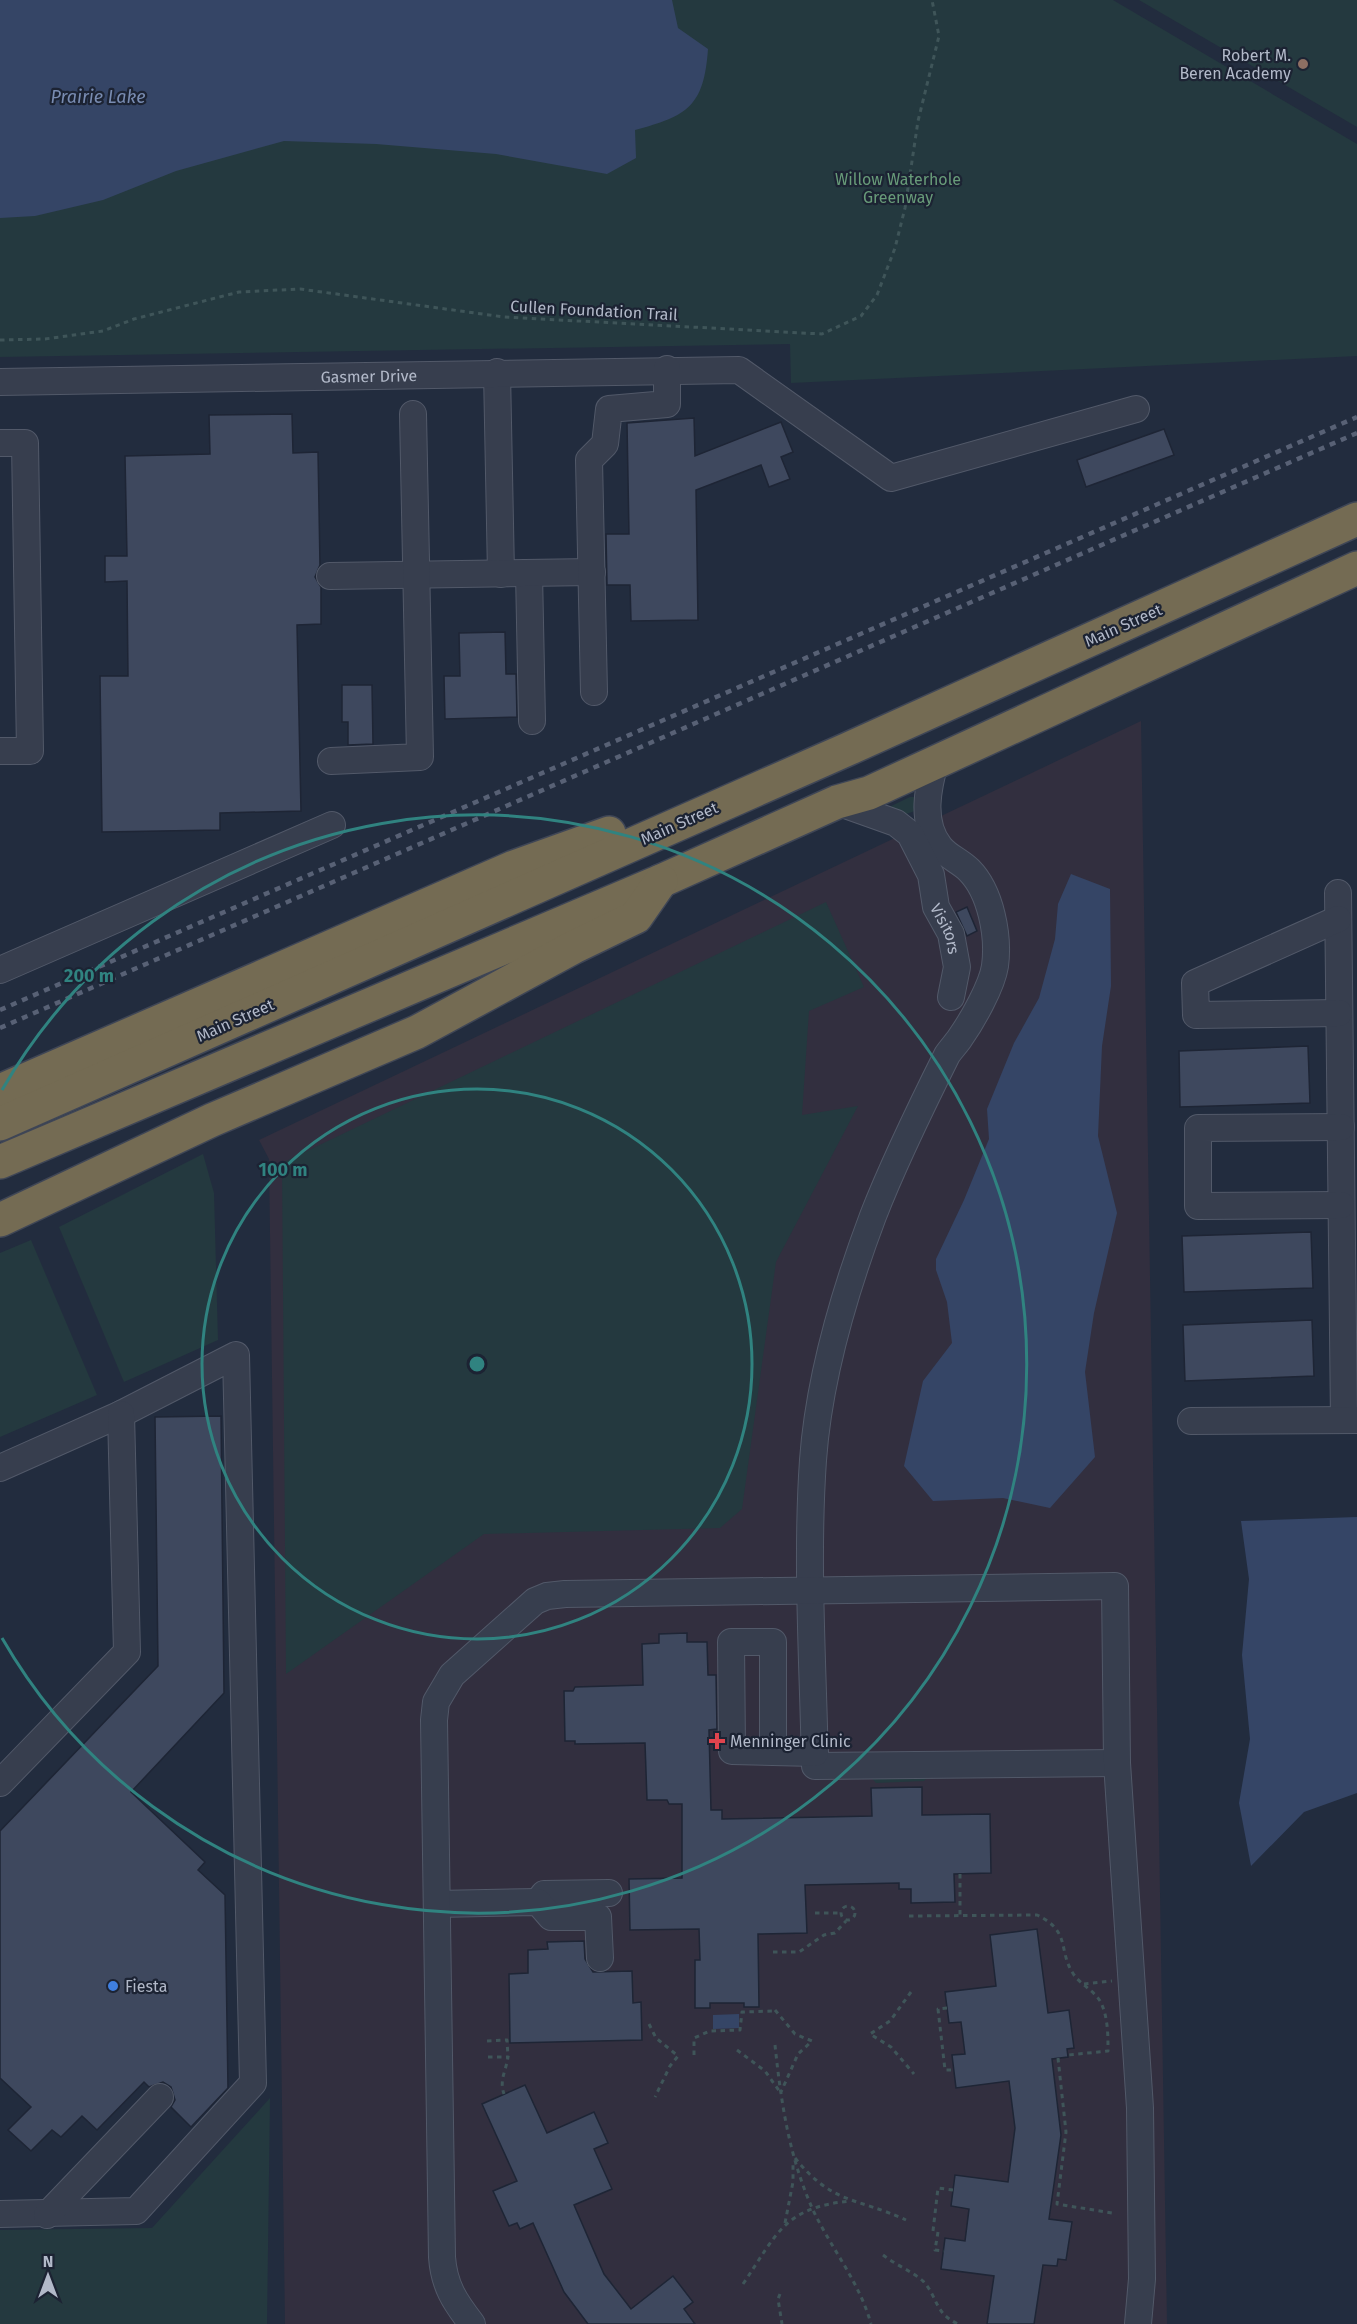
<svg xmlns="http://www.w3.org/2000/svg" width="1357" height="2324" font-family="'Fira Sans',sans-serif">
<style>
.medical{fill:#322f3f}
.green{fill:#24393f}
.water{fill:#354566}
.building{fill:#3e485e;stroke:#1e2535;stroke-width:1.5}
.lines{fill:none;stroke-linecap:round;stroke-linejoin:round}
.minor-casing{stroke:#525969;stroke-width:28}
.highway-casing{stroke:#3f4656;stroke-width:36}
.path{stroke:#3f5559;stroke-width:3;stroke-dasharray:4.5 4.5;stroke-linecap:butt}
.minor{stroke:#373e4e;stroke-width:26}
.highway{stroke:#746b53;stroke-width:33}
.rail{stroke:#586175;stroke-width:4.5;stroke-dasharray:6 6;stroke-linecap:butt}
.ring{fill:none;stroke:#308380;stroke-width:3}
.education-dot{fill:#8d6e63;stroke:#1c2333;stroke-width:2}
.health-dot{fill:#e0444e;stroke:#1c2333;stroke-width:2}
.shop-dot{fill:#3f7fe0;stroke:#1c2333;stroke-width:2}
.labels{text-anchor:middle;stroke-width:4.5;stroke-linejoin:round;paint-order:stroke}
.poi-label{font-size:16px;fill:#b2b9c9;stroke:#1c2333;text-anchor:start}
.park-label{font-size:16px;fill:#689b79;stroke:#1c2333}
.street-label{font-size:16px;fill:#b2b9c9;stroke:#1c2333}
.water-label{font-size:18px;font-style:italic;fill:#798cb2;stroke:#1c2333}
.centre{fill:#308380;stroke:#1c2333;stroke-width:3}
.ring-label{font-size:18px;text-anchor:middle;font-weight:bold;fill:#308380;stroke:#1c2333;stroke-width:4.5;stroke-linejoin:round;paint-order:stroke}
</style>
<rect width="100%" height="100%" fill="#222c3e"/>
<!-- medical -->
<path class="medical" d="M1141,721L1167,2324H285L269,1159L259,1140Z"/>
<!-- green -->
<g class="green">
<path d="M0,0H1113L1357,144V356L791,383L790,344L0,357Z"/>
<path d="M1139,0H1357V127Z"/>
<path d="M910,797H916L915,811L906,814L887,808Z"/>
<path d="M826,902L864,987L809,1011L802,1115L858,1106L776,1262L742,1509L720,1528L484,1534L286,1674L282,1163Z"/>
<path d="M203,1154L214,1193L218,1340L124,1382L59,1227Z"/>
<path d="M31,1240L97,1395L0,1437V1253Z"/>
<path d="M932,1773L924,1781L876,1783L868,1774Z"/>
<path d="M270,2098L267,2324H0V2230L152,2228Z"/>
</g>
<!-- water -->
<g class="water">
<path d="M0,0H672L678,28L708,49C704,106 688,116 635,130L636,158L607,174L496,154L376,144L284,141L176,171L103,200L35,216L0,218Z"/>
<path d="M1071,874L1110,889L1111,986L1102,1046L1098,1136L1117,1213L1094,1313L1085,1372L1095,1457L1050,1508L1003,1498L933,1501L904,1466L923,1381L952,1343L947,1302L936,1270V1259L964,1200L989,1139L987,1109L1014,1043L1039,998L1055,939L1058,904Z"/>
<path d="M1357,1517V1793L1304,1812L1251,1866L1239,1803L1250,1739L1242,1655L1249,1579L1241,1521Z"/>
<path d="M739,2014V2028L713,2029V2015Z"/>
</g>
<!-- building -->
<g class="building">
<path d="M292,414L293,453L318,452L320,565L315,577L321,587V624L297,625L301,811L220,813V830L102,832L100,676H128L127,581L105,582V556H127L125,456L210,454L209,415Z"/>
<path d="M694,418L695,456L781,422L793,452L781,457L790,479L769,487L761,465L696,490L698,620L631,621L630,585H607L606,534H629L627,423Z"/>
<path d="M1164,429L1174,455L1086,487L1077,460Z"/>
<path d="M505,632L506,674H516L517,717L445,719L444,676H460L459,633Z"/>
<path d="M342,685H372L373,744L348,745V722H342Z"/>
<path d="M967,907L977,931L967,936L956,912Z"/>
<path d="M1308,1046L1310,1103L1180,1107L1179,1051Z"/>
<path d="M1311,1232L1313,1288L1184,1292L1182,1236Z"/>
<path d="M1312,1320L1314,1376L1185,1381L1183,1325Z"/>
<path d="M221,1416L224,1693L131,1792L205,1862L198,1870L225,1895L228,2088L191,2127L171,2107L175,2100L171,2087L163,2082L149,2087L144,2082L97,2130L82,2116L61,2137L52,2130L31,2151L8,2130L31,2107L0,2078V1831L158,1666L155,1417Z"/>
<path d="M687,1633V1642H707L708,1675H716L717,1729L709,1730L711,1810H722V1819L872,1816L871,1788L922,1787V1815L990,1814L991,1873L954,1874L955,1902L911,1903V1889H899V1883L805,1885L807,1933L758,1934L759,2007H744V2003H710V2008H695V1960H700L699,1929L630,1930L629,1879L682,1878V1804H669L667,1800H647L645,1743L575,1744V1741H565L564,1691H573L575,1687L643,1685L642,1644L659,1643V1634Z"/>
<path d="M1037,1929L1048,2013L1069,2010L1074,2048L1067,2049L1068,2057L1052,2059L1061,2135L1049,2219L1072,2222L1066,2260L1058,2259L1057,2266L1043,2265L1034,2324H987L994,2276L941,2269L945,2238L965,2241L969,2209L951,2206L955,2175L1008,2182L1015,2128L1009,2081L956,2088L952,2055L965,2054L961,2022L949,2023L945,1992L996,1986L990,1935Z"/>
<path d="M584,1941L585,1959L593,1972L632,1971L633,2003L641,2002L642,2040L510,2043L509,1974L528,1973V1950L548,1949L547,1942Z"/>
<path d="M525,2085L547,2133L594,2112L608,2143L594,2149L612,2189L574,2205L604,2274L631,2309L673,2276L693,2302L684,2309L695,2324H588L564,2292L533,2223L520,2229L517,2223L509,2226L493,2191L517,2181L482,2104Z"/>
</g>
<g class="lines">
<defs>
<g id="minor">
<path d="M497,372L501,574"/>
<path id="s1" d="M0,382L739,370L891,478L1136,409"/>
<path d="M0,443H25L30,751H0"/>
<path d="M529,573L532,721"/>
<path d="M330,576L592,572"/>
<path d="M594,692L589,460L605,444L609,409L667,404V369"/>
<path d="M936,759C928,787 920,822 940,847C948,857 960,861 969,870C991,892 999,936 995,966C992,986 972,1021 960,1038C956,1044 951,1049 947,1055C921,1107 894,1162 873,1216C844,1293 819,1377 813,1460C806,1561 813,1664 815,1766L1117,1763"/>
<path d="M331,761L420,757L413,414"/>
<path id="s2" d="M837,802L896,823L910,834L931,875L936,907L951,934L957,967L951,997"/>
<path d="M1338,893L1344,1420"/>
<path d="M1338,919L1195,983L1196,1015L1339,1013"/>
<path d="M0,970L332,825"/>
<path d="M1341,1127L1198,1128V1206L1341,1205"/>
<path d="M1191,1421L1357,1420"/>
<path d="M0,1468L121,1414L236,1355L253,2083L136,2211L0,2214"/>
<path d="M773,1752V1642H731L732,1751L815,1753"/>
<path d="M0,1783L127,1652L121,1414"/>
<path d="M538,1902L544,1894L609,1893"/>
<path d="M437,1904L538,1902L551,1917H598L600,1958"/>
<path d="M47,2215L160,2097"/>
<path d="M472,2324C455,2302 444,2286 442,2257L434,1720L436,1702L452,1675L535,1601L547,1596L565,1594L1115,1586L1117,1763L1140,2108L1142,2279L1138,2324"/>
</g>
<g id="highway">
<path d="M0,1091L514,867L609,833"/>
<path d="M0,1124L848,749L1357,519"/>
<path d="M0,1162L661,881L837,802L869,793L1357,568"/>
<path d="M0,1220L212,1120L417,1032L574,947L636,917L661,881"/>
</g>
</defs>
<!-- minor casing -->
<use href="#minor" class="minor-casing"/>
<!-- highway casing -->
<use href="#highway" class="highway-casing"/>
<!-- path -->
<g class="path">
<path d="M0,340L45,339L103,331L134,319L239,292L300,289L504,317L822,334L861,316L877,295L895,248L905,208L918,121L939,36L932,0"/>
<path d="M960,1874V1915"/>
<circle cx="848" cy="1913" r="7"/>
<path d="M815,1913H840"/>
<path d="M909,1916L1037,1915C1072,1932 1057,1950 1074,1975C1082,1986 1097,1992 1102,2005C1108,2019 1108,2036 1108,2051L1068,2055"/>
<path d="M773,1952H799L824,1935L835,1933L846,1921"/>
<path d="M1084,1984L1112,1981"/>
<path d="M911,1992L890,2021L870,2034L891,2047L914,2074"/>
<path d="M947,2008L938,2009L945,2070H954"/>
<path d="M775,2010L795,2034L812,2041L798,2054L781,2092"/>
<path d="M649,2024L656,2038L678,2056L670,2066L655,2097"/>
<path d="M487,2041L507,2040L508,2057"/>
<path d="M775,2045C781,2102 789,2157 813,2210C831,2248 860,2283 871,2324"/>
<path d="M737,2050L765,2071L780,2092"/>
<path d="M694,2055V2038L710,2031L740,2030L742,2012L774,2011"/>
<path d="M488,2057H508C506,2071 499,2080 504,2094"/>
<path d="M1058,2058L1066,2132L1057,2204L1112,2213"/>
<path d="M795,2158C833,2205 856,2197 906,2220"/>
<path d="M785,2223L793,2182V2162"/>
<path d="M933,2231L938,2188L953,2190"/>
<path d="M938,2232L935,2250L944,2251"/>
<path d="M883,2255C896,2265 913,2272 923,2281C938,2297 934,2313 958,2324"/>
<path d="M743,2284C777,2234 784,2207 851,2201"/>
<path d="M780,2294L778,2299L782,2324"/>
</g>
<!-- minor -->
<use href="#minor" class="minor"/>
<!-- highway -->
<use href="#highway" class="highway"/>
<!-- rail -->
<g class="rail">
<path d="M0,1010L1357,417"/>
<path d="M0,1028L1357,433"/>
</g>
</g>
<!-- distance rings -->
<g class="ring">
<circle cx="477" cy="1364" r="275"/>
<path d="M2 1090A549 549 0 1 1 2 1638"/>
</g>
<!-- markers -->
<circle class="education-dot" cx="1303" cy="64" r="6"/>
<path class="health-dot" d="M714 1732h6v6h6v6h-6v6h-6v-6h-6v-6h6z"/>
<circle class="shop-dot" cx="113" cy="1986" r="6"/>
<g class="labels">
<!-- poi labels -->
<g class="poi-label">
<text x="1291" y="61" text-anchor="end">Robert M.<tspan x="1291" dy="18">Beren Academy</tspan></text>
<text x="730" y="1747">Menninger Clinic</text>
<text x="125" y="1992">Fiesta</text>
</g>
<!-- park labels -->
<g class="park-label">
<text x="898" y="185">Willow Waterhole<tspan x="898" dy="18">Greenway</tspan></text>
</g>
<!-- street labels -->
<g class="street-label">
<text transform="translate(594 310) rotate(3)" y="6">Cullen Foundation Trail</text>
<text dy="6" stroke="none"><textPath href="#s1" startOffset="369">Gasmer Drive</textPath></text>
<text transform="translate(1123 625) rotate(-24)" y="6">Main Street</text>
<text transform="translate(679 823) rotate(-24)" y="6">Main Street</text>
<text dy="6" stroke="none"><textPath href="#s2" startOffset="183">Visitors</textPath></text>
<text transform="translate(235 1020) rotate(-24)" y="6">Main Street</text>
</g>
<!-- water labels -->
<g class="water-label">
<text x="98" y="103">Prairie Lake</text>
</g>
</g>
<circle cx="477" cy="1364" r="9" class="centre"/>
<g class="ring-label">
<text x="89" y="982">200 m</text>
<text x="283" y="1176">100 m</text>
</g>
<!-- north arrow -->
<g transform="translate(48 2276)" stroke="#1c2333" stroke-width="4.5" paint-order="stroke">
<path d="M0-4.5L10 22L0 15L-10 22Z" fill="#b2b9c9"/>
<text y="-9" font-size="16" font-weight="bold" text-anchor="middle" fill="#b2b9c9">N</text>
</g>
</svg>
